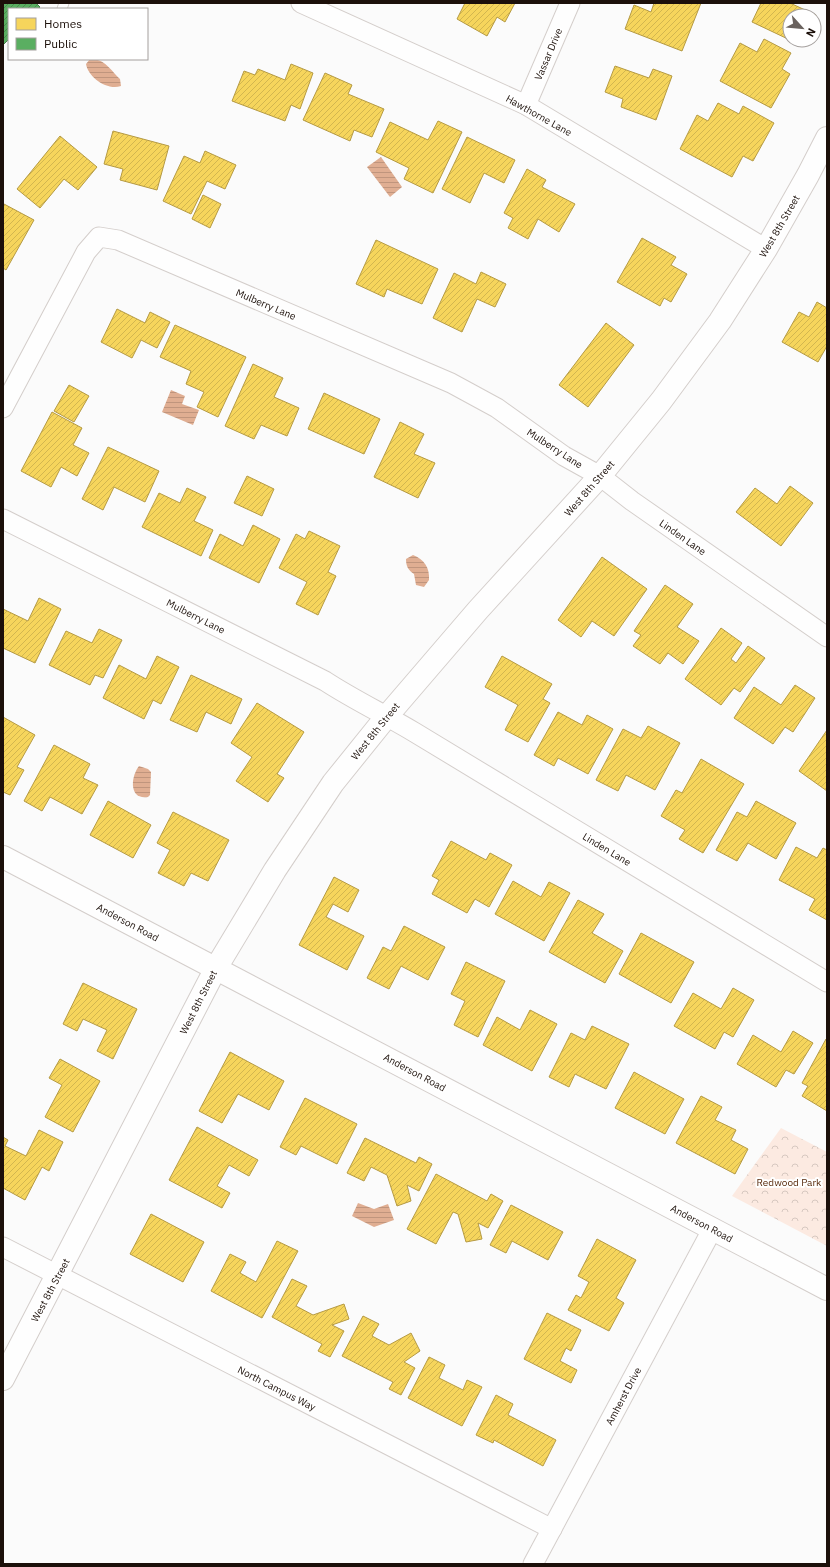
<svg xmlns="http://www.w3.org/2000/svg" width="830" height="1567" font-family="'IBM Plex Sans',sans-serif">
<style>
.park{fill:url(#park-crowns)}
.water{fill:url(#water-rules)}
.homes{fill:url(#homes-hatch);stroke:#b59a43}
.public{fill:url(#public-hatch);stroke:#477f47}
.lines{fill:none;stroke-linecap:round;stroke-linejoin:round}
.service-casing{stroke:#d4cecb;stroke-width:11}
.minor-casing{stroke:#d4cecb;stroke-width:21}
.tertiary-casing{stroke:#d4cecb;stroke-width:24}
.secondary-casing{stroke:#d4cecb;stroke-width:24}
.service{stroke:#fefefe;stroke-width:9}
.minor{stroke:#fefefe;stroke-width:19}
.tertiary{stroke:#fefefe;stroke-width:22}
.secondary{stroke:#fefefe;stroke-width:22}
.labels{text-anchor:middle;stroke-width:4;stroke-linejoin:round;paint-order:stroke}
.street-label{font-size:10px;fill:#1c100a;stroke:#fff}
.park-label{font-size:10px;fill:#56280a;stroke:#fff}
</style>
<defs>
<pattern id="park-crowns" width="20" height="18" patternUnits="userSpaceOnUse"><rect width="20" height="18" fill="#fceae1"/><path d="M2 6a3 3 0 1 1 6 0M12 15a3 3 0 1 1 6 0" fill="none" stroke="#d7c8c0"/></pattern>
<pattern id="water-rules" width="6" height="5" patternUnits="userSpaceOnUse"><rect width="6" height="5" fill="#e0ae92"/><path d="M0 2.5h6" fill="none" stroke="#c0957d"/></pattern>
<pattern id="homes-hatch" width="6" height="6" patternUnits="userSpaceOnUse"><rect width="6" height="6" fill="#f6d55c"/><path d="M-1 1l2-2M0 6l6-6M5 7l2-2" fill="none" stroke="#d2b64f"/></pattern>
<pattern id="public-hatch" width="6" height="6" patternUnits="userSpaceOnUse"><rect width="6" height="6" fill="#5aae61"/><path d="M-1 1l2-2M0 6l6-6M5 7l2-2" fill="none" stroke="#4a8c4e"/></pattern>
</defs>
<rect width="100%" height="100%" fill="#fbfbfb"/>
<!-- park -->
<path class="park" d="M781,1128L827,1152V1246L732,1196Z"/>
<!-- water -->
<g class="water">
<path d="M90,59C106,59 110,70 120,79L121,86C107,91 88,77 86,64Z"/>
<path d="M381,157L402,187L390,197L367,167Z"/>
<path d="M171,390L185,396L182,404L199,410L193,425L162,412Z"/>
<path d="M413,555C424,559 430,568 429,580L424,587L416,585L414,574C408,570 406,566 406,559Z"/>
<path d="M139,766L148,769L151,772L150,795L148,797C128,800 131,776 139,766Z"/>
<path d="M358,1203L374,1209L388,1204L394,1220L374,1227L352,1216Z"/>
</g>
<!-- homes -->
<g class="homes">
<path d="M465,3H515L505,22L497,17L487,36L457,19Z"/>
<path d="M654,3H701L682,51L625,29L634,5L651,12Z"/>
<path d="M761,3H790L816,15L814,19V16H790V40L752,22Z"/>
<path d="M764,39L791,53L782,69L790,74L771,108L720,81L740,43L757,52Z"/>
<path d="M791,40H804L802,45Z"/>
<path d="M291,64L313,73L300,109L291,105L285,121L232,101L244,71L255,75L258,69L285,80Z"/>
<path d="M615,66L649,78L653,69L672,76L656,120L621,107L623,99L605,92Z"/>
<path d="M325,73L352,85L348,94L384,109L372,137L354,130L350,141L303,120Z"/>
<path d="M718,103L739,114L743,106L774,123L753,161L743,156L732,177L680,149L697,115L708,121Z"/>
<path d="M438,121L462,132L433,193L404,179L409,168L376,152L390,122L428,140Z"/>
<path d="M113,131L169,146L157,190L120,180L123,169L104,164Z"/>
<path d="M60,136L97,167L78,190L64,179L40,208L17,189Z"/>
<path d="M467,137L515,160L504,183L484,173L470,203L442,189Z"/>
<path d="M205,151L236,165L225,189L207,181L191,214L163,201L184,156L200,163Z"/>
<path d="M527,169L546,180L542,187L575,204L559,232L538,219L528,239L508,228L513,218L504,213Z"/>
<path d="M203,195L221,204L210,228L192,219Z"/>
<path d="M4,204L34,220L6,270L3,268V207Z"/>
<path d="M642,238L676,257L671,265L687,274L671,302L664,298L660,306L617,282Z"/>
<path d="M376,240L438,269L422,304L387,289L384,297L356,284Z"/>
<path d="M481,272L506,284L495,307L477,299L462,332L433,318L454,273L476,284Z"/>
<path d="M817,302L827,308V346L818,362L782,342L799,312L809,317Z"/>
<path d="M117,309L145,323L150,312L170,322L157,348L141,340L132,358L101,342Z"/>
<path d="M606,323L634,345L588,407L559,385Z"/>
<path d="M175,325L246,357L218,417L197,407L204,392L186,384L191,371L160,357Z"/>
<path d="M253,364L283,378L274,397L299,408L287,436L261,425L254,439L225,426Z"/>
<path d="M69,385L89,396L74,422L54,411Z"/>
<path d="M324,393L380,419L364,454L308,429Z"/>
<path d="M52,412L82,428L73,445L89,453L77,476L61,467L51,487L21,471Z"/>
<path d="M400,422L424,434L414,454L435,463L418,498L374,477Z"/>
<path d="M108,447L159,471L145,502L114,487L103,510L82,499Z"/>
<path d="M247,476L274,489L262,516L234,503Z"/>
<path d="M790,486L813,503L781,546L736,512L755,488L777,504Z"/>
<path d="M187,488L206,497L194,521L213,530L201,556L142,527L159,493L180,503Z"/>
<path d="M253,525L280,539L259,583L209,558L220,534L243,546Z"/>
<path d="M309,531L340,546L328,572L336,576L318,615L296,604L307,582L279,568L296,534L305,539Z"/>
<path d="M602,557L647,589L614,636L592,621L581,637L558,620Z"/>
<path d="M665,585L693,604L677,627L699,641L683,664L668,653L660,664L633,646L641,635L634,631Z"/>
<path d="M39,598L61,609L35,663L3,648V609L28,621Z"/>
<path d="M721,628L742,643L731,659L736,663L748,646L765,658L740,692L734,688L721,705L685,679Z"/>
<path d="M99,629L122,640L103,678L95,675L90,685L49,665L66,631L92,643Z"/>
<path d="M157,656L179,667L161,704L153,700L144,719L103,698L119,665L146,679Z"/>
<path d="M502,656L552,684L543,699L550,703L528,742L505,730L518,705L485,687Z"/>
<path d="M191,675L242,699L231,724L206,712L197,732L170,720Z"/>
<path d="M795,685L815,698L793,732L785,727L773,744L734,718L754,687L781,705Z"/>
<path d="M257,703L304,732L277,774L284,778L268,802L236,781L252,757L231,743Z"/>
<path d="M558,712L582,725L587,715L613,729L588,774L558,758L554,766L534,755Z"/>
<path d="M3,717L35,735L17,767L24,770L10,795L3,792Z"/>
<path d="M648,726L680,743L655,790L626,775L618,791L596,780L623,729L641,738Z"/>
<path d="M827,730V791L799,771Z"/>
<path d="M54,745L90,764L83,778L98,785L82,814L50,797L42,811L24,801Z"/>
<path d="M701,759L744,784L703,853L679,839L685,830L661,816L676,790L682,793Z"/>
<path d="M108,801L151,825L133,858L90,835Z"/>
<path d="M756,801L796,823L776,859L748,843L737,861L716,850L737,812L747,817Z"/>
<path d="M173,812L229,840L208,881L191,873L184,886L158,873L170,850L157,843Z"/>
<path d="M451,841L486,860L490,853L512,865L489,907L475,899L467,913L432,894L439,880L432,876Z"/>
<path d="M796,847L817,858L823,848L827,850V920L809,910L815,899L779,880Z"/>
<path d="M334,877L359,890L348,912L333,904L326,917L364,936L347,970L299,945Z"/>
<path d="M513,881L541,897L549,882L570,893L544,941L495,914Z"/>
<path d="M578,900L604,914L592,933L623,951L605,983L549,952Z"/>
<path d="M404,926L445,947L428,980L401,966L389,989L367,978L383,947L391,951Z"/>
<path d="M641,933L694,962L671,1003L619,974Z"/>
<path d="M466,962L505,981L478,1037L454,1025L465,1001L451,994Z"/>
<path d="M83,983L137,1009L113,1059L97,1051L107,1030L83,1019L77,1031L63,1024Z"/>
<path d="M733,988L754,1000L733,1037L724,1032L715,1049L674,1026L693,993L721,1009Z"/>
<path d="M530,1010L557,1024L532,1071L483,1045L497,1017L520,1030Z"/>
<path d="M592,1026L629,1044L606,1089L575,1074L569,1087L549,1077L571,1033L585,1040Z"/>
<path d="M793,1031L813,1043L794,1074L786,1070L776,1087L737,1064L753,1035L781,1052Z"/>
<path d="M826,1039L827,1040V1111L802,1096L808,1086L802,1083Z"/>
<path d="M230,1052L284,1081L269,1110L238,1094L222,1123L199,1111Z"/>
<path d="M60,1059L100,1081L73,1132L45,1117L62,1085L49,1078Z"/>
<path d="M634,1072L684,1099L665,1134L615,1108Z"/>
<path d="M701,1096L722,1107L715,1120L736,1130L731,1140L748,1149L735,1174L676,1143Z"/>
<path d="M305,1098L357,1124L337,1164L301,1146L296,1155L280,1147Z"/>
<path d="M197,1127L258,1160L249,1176L229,1165L217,1186L230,1193L222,1208L169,1180Z"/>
<path d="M39,1130L63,1142L49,1171L42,1167L25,1200L3,1188V1137L8,1140L5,1146L26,1156Z"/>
<path d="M365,1138L416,1163L419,1157L432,1164L419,1191L407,1185L411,1201L397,1206L387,1175L371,1167L364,1181L347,1173Z"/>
<path d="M436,1174L487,1201L491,1194L503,1201L488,1228L478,1223L482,1239L466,1242L458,1214L453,1212L436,1244L407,1229Z"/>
<path d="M511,1205L563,1232L548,1260L512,1241L506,1253L490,1245Z"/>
<path d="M151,1214L204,1242L183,1282L130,1254Z"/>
<path d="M597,1239L636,1260L616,1298L624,1303L609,1331L568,1310L576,1295L581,1298L589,1282L578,1276Z"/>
<path d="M277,1241L298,1251L262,1318L211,1291L230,1254L246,1262L240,1273L256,1282Z"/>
<path d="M292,1279L307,1286L296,1306L313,1315L344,1304L349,1319L332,1325L344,1331L330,1357L318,1351L322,1344L272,1317Z"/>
<path d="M547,1313L581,1330L571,1351L566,1348L560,1361L577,1370L571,1383L524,1359Z"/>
<path d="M363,1316L379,1324L372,1336L389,1345L411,1333L420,1351L404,1362L415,1368L401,1395L389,1389L393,1382L342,1356Z"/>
<path d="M429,1357L445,1365L439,1378L463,1390L467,1380L482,1387L462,1426L408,1398Z"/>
<path d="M496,1395L513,1404L508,1415L556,1440L543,1466L494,1440L493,1443L476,1435Z"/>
</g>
<!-- public -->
<path class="public" d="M3,3H36L40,7L38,9H9V39L3,45Z"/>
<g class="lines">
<defs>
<path id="service" d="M62,9L64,3"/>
<g id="minor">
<path d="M301,3L526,105L766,249"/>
<path d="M526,105L570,3"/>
<path d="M3,408L86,252L99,237L118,240L451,383L497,408L564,456L600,476L632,501L827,637"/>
<path d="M3,519L325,681C354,700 384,714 414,732L827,982"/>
<path d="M3,1247L552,1529"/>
<path d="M533,1564L713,1228"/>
</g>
<path id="tertiary" d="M3,1379L216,968L275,870L333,783L387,716L478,610L600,476L661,401L720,321L766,249L808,175L827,138"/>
<path id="secondary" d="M3,857L827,1289"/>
</defs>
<!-- service casing -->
<use href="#service" class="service-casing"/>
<!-- minor casing -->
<use href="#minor" class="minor-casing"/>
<!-- tertiary casing -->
<use href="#tertiary" class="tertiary-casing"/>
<!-- secondary casing -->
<use href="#secondary" class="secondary-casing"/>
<!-- service -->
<use href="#service" class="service"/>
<!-- minor -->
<use href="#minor" class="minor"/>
<!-- tertiary -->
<use href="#tertiary" class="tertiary"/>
<!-- secondary -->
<use href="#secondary" class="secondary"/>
</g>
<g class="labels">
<!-- street labels -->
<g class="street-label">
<text transform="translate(548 54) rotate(-67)" y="4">Vassar Drive</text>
<text transform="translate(539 115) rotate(29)" y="4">Hawthorne Lane</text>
<text transform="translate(779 226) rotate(-60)" y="4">West 8th Street</text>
<text transform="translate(266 304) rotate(23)" y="4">Mulberry Lane</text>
<text transform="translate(555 448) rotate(33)" y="4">Mulberry Lane</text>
<text transform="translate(589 488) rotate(-49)" y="4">West 8th Street</text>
<text transform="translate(683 537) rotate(35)" y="4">Linden Lane</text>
<text transform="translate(196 616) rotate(27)" y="4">Mulberry Lane</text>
<text transform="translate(375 731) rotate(-51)" y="4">West 8th Street</text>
<text transform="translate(607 849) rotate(31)" y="4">Linden Lane</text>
<text transform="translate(128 922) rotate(28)" y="4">Anderson Road</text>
<text transform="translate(198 1002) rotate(-63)" y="4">West 8th Street</text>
<text transform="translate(415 1072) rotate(28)" y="4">Anderson Road</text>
<text transform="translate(702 1223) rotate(28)" y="4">Anderson Road</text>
<text transform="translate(50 1290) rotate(-62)" y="4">West 8th Street</text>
<text transform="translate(277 1388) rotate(27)" y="4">North Campus Way</text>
<text transform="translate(623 1396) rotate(-62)" y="4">Amherst Drive</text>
</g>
<!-- park labels -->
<g class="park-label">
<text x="789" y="1186">Redwood Park</text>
</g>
</g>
<!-- border -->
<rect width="830" height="1567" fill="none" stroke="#1c100a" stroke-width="8"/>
<!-- legend -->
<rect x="8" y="8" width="140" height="52" fill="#ffffff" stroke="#a49f9d"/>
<rect x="16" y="18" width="20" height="12" fill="#f6d55c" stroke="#a49f9d"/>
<text x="44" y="28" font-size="12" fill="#1c100a">Homes</text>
<rect x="16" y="38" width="20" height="12" fill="#5aae61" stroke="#a49f9d"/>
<text x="44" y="48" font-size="12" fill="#1c100a">Public</text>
<!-- north arrow -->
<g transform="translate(802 28) rotate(117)"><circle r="19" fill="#ffffff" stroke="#a49f9d"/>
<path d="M0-3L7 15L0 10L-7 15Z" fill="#6a625e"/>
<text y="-6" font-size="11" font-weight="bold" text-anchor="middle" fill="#1c100a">N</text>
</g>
</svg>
